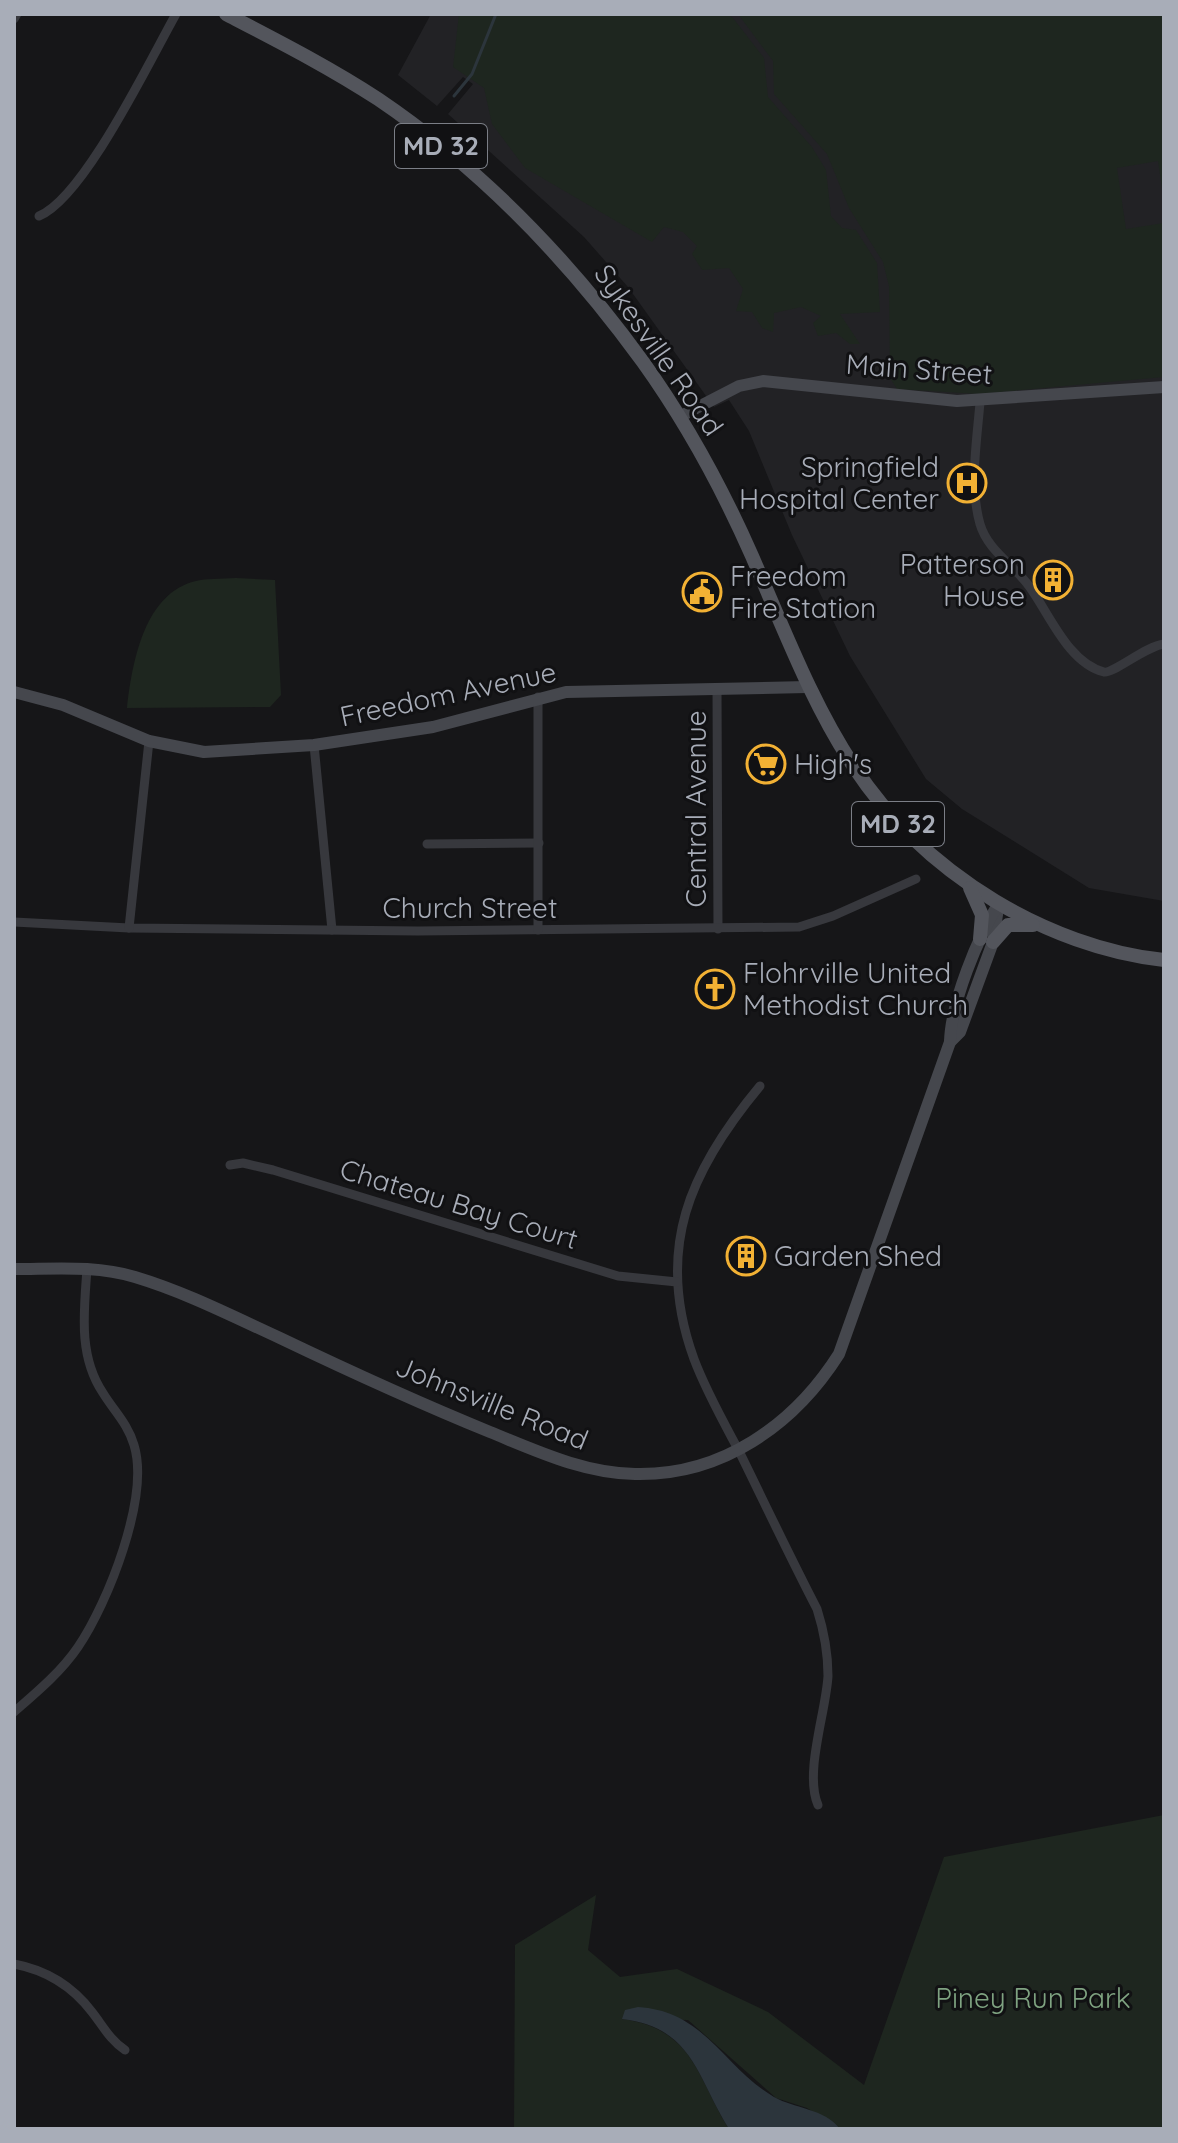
<svg xmlns="http://www.w3.org/2000/svg" width="1178" height="2143" font-family="Quicksand,sans-serif">
<style>
.built{fill:#222225}
.green{fill:#1e261f}
.water{fill:#2c353c}
.lines{fill:none;stroke-linecap:round;stroke-linejoin:round}
.stream{stroke:#2c353c;stroke-width:3}
.street{stroke:#37383d;stroke-width:9}
.secondary{stroke:#45474d;stroke-width:12}
.primary{stroke:#53555c;stroke-width:14}
.labels{text-anchor:middle;stroke-width:6;stroke-linejoin:round;paint-order:stroke}
.shield{fill:#111113;stroke:#7b7e86;stroke-width:2}
.shield-label{font-size:26px;font-weight:bold;fill:#a8adb8}
.street-label{font-size:28px;fill:#a8adb8;stroke:#111113}
.poi-label{font-size:28px;fill:#a8adb8;stroke:#111113;text-anchor:start}
.park-label{font-size:28px;fill:#7fa381;stroke:#111113}
</style>
<rect width="100%" height="100%" fill="#161618"/>
<!-- built -->
<path class="built" d="M431,14H1164V901L1089,888L962,809L926,779L850,656L792,535L749,431L729,400L714,407L628,287L584,237L448,114L473,84L463,77L437,106L398,75Z"/>
<!-- green -->
<g class="green">
<path d="M459,14H727L733,18L764,58L768,97L812,147L826,170L831,216L842,228L856,230L877,263L880,312L840,314L860,344H850L836,333L818,336L813,323L821,316L801,307L774,313L773,332L762,328L752,312L736,311L743,289L729,268L702,270L692,254L697,246L683,232L664,227L652,242L525,168L492,124L484,88L453,67Z"/>
<path d="M738,14H1164V201L1158,161L1117,168L1126,229L1164,223V377L979,394L897,389L890,378L889,286L883,262L849,208L827,154L774,94L773,61Z"/>
<path d="M236,578L275,580L281,695L270,707L127,708C132,665 143,597 192,582C205,578 222,579 236,578Z"/>
<path d="M1164,1815V2129H840L807,2108L776,2098L688,2020L622,2019C694,2029 696,2076 729,2129H514L515,1945L596,1895L588,1950L620,1977L677,1969L768,2012L864,2085L944,1857Z"/>
</g>
<!-- water -->
<path class="water" d="M638,2007C705,2011 723,2067 774,2097C795,2109 824,2108 840,2129H729C697,2078 693,2027 622,2019L625,2010Z"/>
<g class="lines">
<!-- stream -->
<path class="stream" d="M454,96L472,74L496,14"/>
<!-- street -->
<g class="street">
<path d="M14,19L17,14"/>
<path d="M39,216C84,198 150,60 176,14"/>
<path d="M980,402C977,441 969,485 980,524C988,551 1013,564 1029,586C1049,613 1068,663 1104,672C1113,674 1146,646 1164,644"/>
<path d="M717,689L718,929"/>
<path d="M314,745L332,930"/>
<path d="M427,844L539,843"/>
<path d="M14,922L129,928L418,931L799,927L833,916L916,879"/>
<path d="M129,928L149,741"/>
<path d="M538,930V697"/>
<path d="M760,1086C690,1170 654,1249 694,1359C706,1391 723,1421 739,1451C765,1504 790,1557 817,1609C824,1631 828,1652 828,1676C826,1712 804,1773 818,1805"/>
<path d="M230,1165L243,1163L273,1170L618,1276L677,1282"/>
<path d="M14,1712C37,1692 61,1672 78,1647C108,1603 150,1497 134,1445C128,1424 114,1411 103,1393C78,1356 84,1311 87,1269"/>
<path d="M14,1964C46,1970 73,1987 92,2012C103,2026 110,2040 125,2050"/>
</g>
<!-- secondary -->
<g class="secondary">
<path d="M679,417L739,386L763,381L957,401L1164,387"/>
<path d="M14,692L63,705L149,741L204,752L314,745L433,727L566,692L807,687"/>
<path d="M950,1042L960,1032L993,942L998,908"/>
<path d="M14,1269C54,1269 96,1265 135,1277C185,1292 232,1316 280,1338C349,1371 419,1403 490,1432C537,1451 583,1473 635,1474C722,1476 794,1425 839,1354L950,1042C951,1002 978,937 999,903"/>
</g>
<!-- primary -->
<g class="primary">
<path d="M226,14C278,41 329,67 378,99C483,170 569,260 643,362C686,422 722,488 752,556C815,701 851,813 995,901C1045,931 1105,954 1164,960"/>
<path d="M970,888L982,915L980,939"/>
<path d="M993,942L1008,925H1033"/>
</g>
</g>
<!-- icons -->
<defs>
<symbol id="hospital-ring" viewBox="-11 -11 22 22"><circle r="9.5" fill="#111113" stroke="#f2b134" stroke-width="1.5"/><path d="M-5-5h3v3.5h4V-5h3V5h-3V1.5h-4V5h-3Z" fill="#f2b134"/></symbol>
<symbol id="building-ring" viewBox="-11 -11 22 22"><circle r="9.5" fill="#111113" stroke="#f2b134" stroke-width="1.5"/><path d="M-4-6H4V6H1V3H-1V6H-4ZM-2.5-4.3h1.7v1.8h-1.7ZM.8-4.3h1.7v1.8H.8ZM-2.5-1h1.7V.8h-1.7ZM.8-1h1.7V.8H.8Z" fill="#f2b134"/></symbol>
<symbol id="civic-ring" viewBox="-11 -11 22 22"><circle r="9.5" fill="#111113" stroke="#f2b134" stroke-width="1.5"/><path d="M-.6-6.5H3V-4.5H.6V-3L4-1V1h2V6H-6V1h2V-1L-.6-3ZM-1.2 2.5V6h2.4V2.5Z" fill="#f2b134"/></symbol>
<symbol id="supermarket-ring" viewBox="-11 -11 22 22"><circle r="9.5" fill="#111113" stroke="#f2b134" stroke-width="1.5"/><path d="M-6-5.5h2.5l.6 2H6L4.5 2H-2.5L-4.4-4H-6ZM-1.5 3.2a1.3 1.3 0 1 0 .1 0ZM3 3.2a1.3 1.3 0 1 0 .1 0Z" fill="#f2b134"/></symbol>
<symbol id="church-ring" viewBox="-11 -11 22 22"><circle r="9.5" fill="#111113" stroke="#f2b134" stroke-width="1.5"/><path d="M-1.2-6h2.4v3.5h3.3v2.4h-3.3V6h-2.4V-.1h-3.3v-2.4h3.3Z" fill="#f2b134"/></symbol>
</defs>
<g fill-rule="evenodd">
<use href="#hospital-ring" x="945" y="461" width="44" height="44"/>
<use href="#building-ring" x="1031" y="558" width="44" height="44"/>
<use href="#civic-ring" x="680" y="570" width="44" height="44"/>
<use href="#supermarket-ring" x="744" y="742" width="44" height="44"/>
<use href="#church-ring" x="693" y="967" width="44" height="44"/>
<use href="#building-ring" x="724" y="1234" width="44" height="44"/>
</g>
<g class="labels">
<!-- shield labels -->
<g class="shield">
<rect x="395" y="124" width="92" height="44" rx="6"/>
<rect x="852" y="802" width="92" height="44" rx="6"/>
</g>
<g class="shield-label">
<text x="441" y="155">MD 32</text>
<text x="898" y="833">MD 32</text>
</g>
<!-- street labels -->
<g class="street-label">
<text transform="translate(659 350) rotate(55)" y="10">Sykesville Road</text>
<text transform="translate(919 369) rotate(4)" y="10">Main Street</text>
<text transform="translate(448 694) rotate(-12)" y="10">Freedom Avenue</text>
<text transform="translate(696 809) rotate(-90)" y="10">Central Avenue</text>
<text x="470" y="918">Church Street</text>
<text transform="translate(459 1204) rotate(17)" y="10">Chateau Bay Court</text>
<text transform="translate(492 1403) rotate(22)" y="10">Johnsville Road</text>
</g>
<!-- poi labels -->
<g class="poi-label">
<text x="939" y="477" text-anchor="end">Springfield<tspan x="939" dy="32">Hospital Center</tspan></text>
<text x="1025" y="574" text-anchor="end">Patterson<tspan x="1025" dy="32">House</tspan></text>
<text x="730" y="586">Freedom<tspan x="730" dy="32">Fire Station</tspan></text>
<text x="794" y="774">High's</text>
<text x="743" y="983">Flohrville United<tspan x="743" dy="32">Methodist Church</tspan></text>
<text x="774" y="1266">Garden Shed</text>
</g>
<!-- park labels -->
<g class="park-label">
<text x="1033" y="2008">Piney Run Park</text>
</g>
</g>
<!-- border -->
<rect width="1178" height="2143" fill="none" stroke="#a8adb8" stroke-width="32"/>
</svg>
